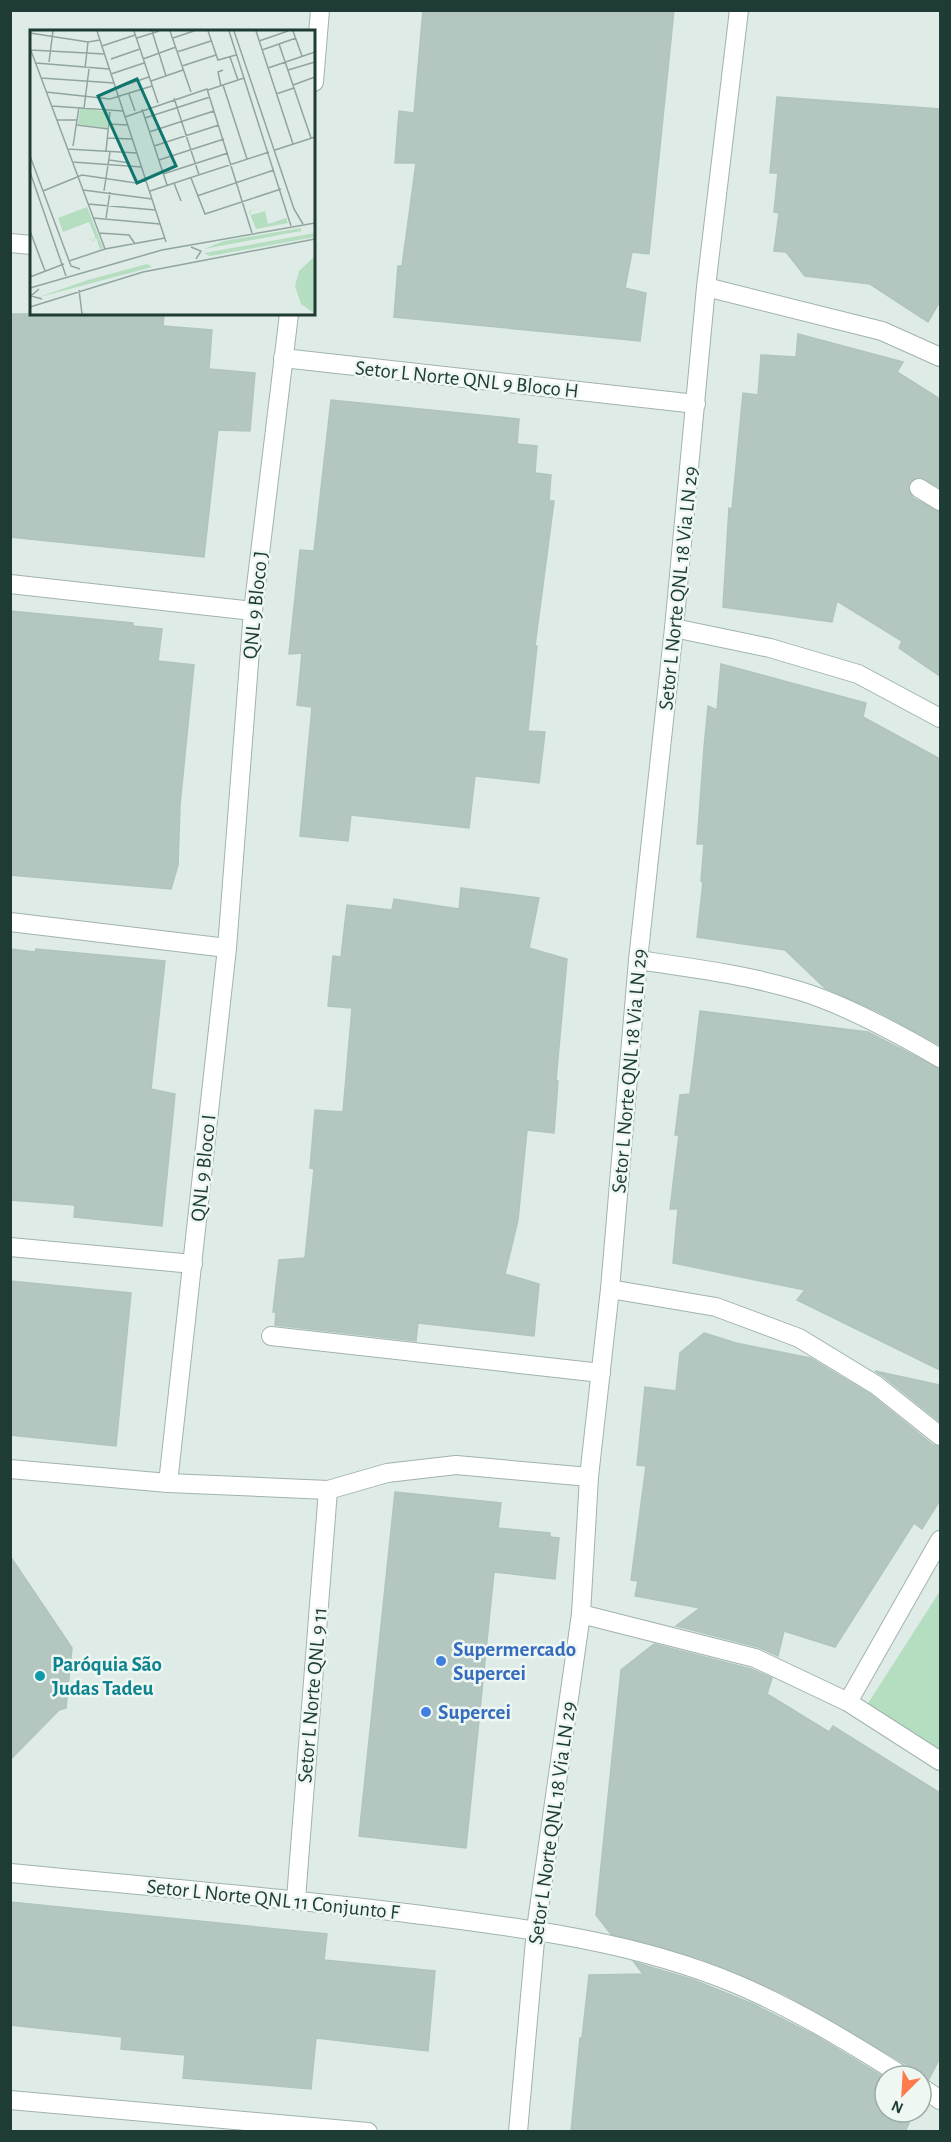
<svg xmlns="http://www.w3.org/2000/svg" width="951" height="2142" font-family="'Alegreya Sans',sans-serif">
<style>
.green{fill:#b5dec1}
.building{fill:#b3c6bf;stroke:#b0c5bd;stroke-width:1.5}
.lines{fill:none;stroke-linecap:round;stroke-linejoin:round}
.minor-casing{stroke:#a1b3ad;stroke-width:20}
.minor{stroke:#fff;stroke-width:18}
.shop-dot{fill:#3f7fe0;stroke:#eff7f3;stroke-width:2}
.culture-dot{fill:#0f9aa8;stroke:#eff7f3;stroke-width:2}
.labels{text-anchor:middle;stroke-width:5;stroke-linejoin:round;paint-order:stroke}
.street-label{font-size:21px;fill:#1e3c35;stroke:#eff7f3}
.shop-label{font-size:21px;font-weight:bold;fill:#366cbe;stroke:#eff7f3;text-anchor:start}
.culture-label{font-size:21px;font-weight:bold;fill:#0d838f;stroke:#eff7f3;text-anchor:start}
.inset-road{fill:none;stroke:#91a59f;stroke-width:1.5}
.view{fill:#0f766e;fill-opacity:0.15;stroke:#0f766e;stroke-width:3}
.inset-edge{fill:none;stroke:#1e3c35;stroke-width:3}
</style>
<rect width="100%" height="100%" fill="#deebe6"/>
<!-- green -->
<path class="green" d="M940,1591V1752L867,1705Z"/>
<!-- building -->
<g class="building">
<path d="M423,10H674L649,254L632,252L625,288L646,293L640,341L394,317L398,266H402L416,163H395L399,111L414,113Z"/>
<path d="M777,97L940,109V301L928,322L870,284L805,276L786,252L774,251L779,213L774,212L778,173H770Z"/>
<path d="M10,314H164L163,326L212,330L209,369L255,373L250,431L218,430L204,557L10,537Z"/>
<path d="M798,334L903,362L897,372L940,399V488L919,477L910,482L908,488L913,498L940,512V676L899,648L902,641L837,601L832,622L723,607L729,508L732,509L743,393L758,395L761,355L796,357Z"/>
<path d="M331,400L519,419L517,444L537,446L535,473L551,475L549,501H554L535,646H537L528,731L545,732L539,783L475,776L469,828L351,815L348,841L300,836L312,707L297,705L302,653L289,654L300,550L314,551Z"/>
<path d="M10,611L133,623V626L162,629L158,661L194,665L180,805L178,865L171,889L10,875Z"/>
<path d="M721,664L866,703L863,717L940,759V1045L877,1011L825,988L785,950L697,937L703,882L701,881L704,844H697L704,748L708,706L717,710Z"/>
<path d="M461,888L539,898L529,948L567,959L556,1080L558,1081L554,1133L527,1130L518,1220L505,1274L539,1284L534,1336L418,1323L416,1341L275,1325L276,1312H273L279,1260L305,1258L314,1169L310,1168L315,1110L343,1112L352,1008L328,1006L333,956L341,957L347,905L392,910L394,899L459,909Z"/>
<path d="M10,949L35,952L36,949L165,961L151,1089L175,1094L162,1226L74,1217L75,1205L10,1200Z"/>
<path d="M700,1011L868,1032L940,1069V1370L797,1300L805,1290L673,1263L678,1209H670L679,1135H675L680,1095L690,1094Z"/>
<path d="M10,1281L131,1293L116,1446L10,1435Z"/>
<path d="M704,1333L736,1343L810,1358L870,1394L933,1445L940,1447V1500L922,1529L914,1523L835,1647L784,1631L778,1656L758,1647L676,1626L700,1608L635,1596L638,1581L631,1580L646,1466L637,1465L645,1387L676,1391L680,1353Z"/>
<path d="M875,1371L940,1385V1422L883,1376Z"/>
<path d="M395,1492L501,1503L498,1528L550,1533V1537L559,1538L555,1579L494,1572L466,1848L359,1836Z"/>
<path d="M10,1556L72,1648L66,1708L59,1710L10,1760Z"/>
<path d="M654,1644L751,1669L772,1678L767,1694L829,1732L833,1726L940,1793V2058L929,2079L914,2076L909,2066L784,1994L701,1959L611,1934L596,1915L621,1670Z"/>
<path d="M10,1902L327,1934L324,1960L435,1971L428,2051L316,2038L311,2089L183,2078L185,2055L121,2049L122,2037L10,2025Z"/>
<path d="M634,1962L694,1980L753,2004L816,2036L877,2073L885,2078V2112H914L905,2132H571L580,2038H582L589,1975L643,1974Z"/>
</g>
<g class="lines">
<defs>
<g id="minor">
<path d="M314,82L320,10"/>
<path d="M10,243L32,245"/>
<path d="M706,287L882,331L940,357"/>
<path d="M283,358L696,404"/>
<path d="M919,488L940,501"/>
<path d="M10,584L253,611"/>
<path d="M674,628L770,648L858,674L940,718"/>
<path d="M10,922L227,948"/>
<path d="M638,960C693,968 748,975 800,991C846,1005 899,1034 940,1058"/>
<path d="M10,1247L193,1264"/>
<path d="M610,1289L716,1307L799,1338L876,1385L940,1436"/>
<path d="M271,1336L601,1373"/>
<path d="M10,1469L168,1483L328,1490L387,1473L456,1465L589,1477"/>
<path d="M168,1483L227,948L253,611L289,314"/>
<path d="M581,1614L755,1658L848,1702L940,1761"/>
<path d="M848,1702L940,1540"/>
<path d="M10,1873C145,1886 280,1897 414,1914C523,1928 634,1941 736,1984C795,2009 849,2042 903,2076"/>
<path d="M296,1899L328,1490"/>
<path d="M921,2087L940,2100"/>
<path d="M10,2100L368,2132"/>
<path d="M518,2132L536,1929L581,1614L589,1477L610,1289L638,960L674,628L706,287L739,10"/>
</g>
</defs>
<!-- minor casing -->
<use href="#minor" class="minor-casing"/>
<!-- minor -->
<use href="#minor" class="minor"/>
</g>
<!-- markers -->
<g class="shop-dot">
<circle cx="441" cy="1661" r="6"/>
<circle cx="426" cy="1712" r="6"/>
</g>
<circle class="culture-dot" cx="40" cy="1676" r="6"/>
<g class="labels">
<!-- street labels -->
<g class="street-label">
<text transform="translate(467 379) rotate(6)" y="7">Setor L Norte QNL 9 Bloco H</text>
<text transform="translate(678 588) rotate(-84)" y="7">Setor L Norte QNL 18 Via LN 29</text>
<text transform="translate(255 605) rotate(-84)" y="7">QNL 9 Bloco J</text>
<text transform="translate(629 1071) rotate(-85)" y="7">Setor L Norte QNL 18 Via LN 29</text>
<text transform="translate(203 1168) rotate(-84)" y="7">QNL 9 Bloco I</text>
<text transform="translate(312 1695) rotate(-85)" y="7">Setor L Norte QNL 9 11</text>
<text transform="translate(552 1823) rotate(-82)" y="7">Setor L Norte QNL 18 Via LN 29</text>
<text transform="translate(273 1899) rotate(6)" y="7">Setor L Norte QNL 11 Conjunto F</text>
</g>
<!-- shop labels -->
<g class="shop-label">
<text x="453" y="1656">Supermercado<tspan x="453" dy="24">Supercei</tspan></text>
<text x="438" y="1719">Supercei</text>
</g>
<!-- culture labels -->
<g class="culture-label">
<text x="52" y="1671">Paróquia São<tspan x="52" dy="24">Judas Tadeu</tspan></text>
</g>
</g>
<!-- overview -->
<g transform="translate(30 30)">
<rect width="285" height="285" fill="#deebe6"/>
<path d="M50,78L80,82L77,98L48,94ZM233,176L220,181L221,185L235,181L238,194L256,188L258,193L226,199L219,181ZM57,177L73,218L70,219L66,207L64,211L58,209L64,210L65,206L59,192L33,202L28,188ZM271,198V201L174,219L194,211ZM285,203V207L180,226L174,223ZM285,226V284L271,274L265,256L269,241ZM117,234L122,237L6,268L58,250Z" fill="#b5dec1"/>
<path class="inset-road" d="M67,1L136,212M104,1L128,73M122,1L136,46M140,1L161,62M178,1L188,30L206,25M199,1L261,196M204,1L264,179L273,194M226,1L263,114M263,1L272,26M0,3L58,12L70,10M107,8L129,1M143,8L164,1M229,11L258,1M249,14L281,108M72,16L105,5M0,18L75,219M1,20L74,24M232,20L266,8M147,22L181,11M200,27L208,50M81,29L110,19M113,29L146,17M19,32L23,1M6,33L79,39M152,36L186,25M55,38L58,12M238,38L285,22M258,40L285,32M81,44L114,33M11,48L84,53M121,51L153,40M193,55L217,129M263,55L285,47M191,56L188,42L193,40M86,58L119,47M178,60L214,48M16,62L80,69L122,56M99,64L105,81M246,64L264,58M144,68L169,145M22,76L93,81M54,78L59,39M112,79L137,155M95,87L177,59L222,203M115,88L180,67M27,90H47M79,94L98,95M47,95L79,99M119,102L184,81M77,108L102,109M43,116L49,77M124,116L189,95M37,119L107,123M245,120L285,107M76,121L80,82M0,126L41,236L50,239M79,130L100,133M129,130L194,109M42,132L112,137M0,142L36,246M133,144L198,123M161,148L175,184L251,159M144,153L151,171M53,160L122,169M13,161L52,145L106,153L116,150M74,161L80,122M120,161L239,122M167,166L244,140M58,174L125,180M63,188L130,194M76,188L80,162M0,201L15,241M69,203L99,205L105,214M161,217L171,221L166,229M39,231L75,219L135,208M0,247L34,234M0,258L132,220L285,193M9,259L1,266L12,269M49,260L52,284M0,277L113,242L285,209"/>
<path class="view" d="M107,49L146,136L107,153L68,66Z"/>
<rect width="285" height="285" class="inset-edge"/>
</g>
<!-- border -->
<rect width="951" height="2142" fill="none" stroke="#1e3c35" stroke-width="24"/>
<!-- north arrow -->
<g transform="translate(903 2094) rotate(204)"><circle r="28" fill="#eff7f3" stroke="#9baca7" stroke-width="1.5"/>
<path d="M0-4.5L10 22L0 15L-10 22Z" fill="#fc7c4c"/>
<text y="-9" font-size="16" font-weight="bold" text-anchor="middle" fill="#1e3c35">N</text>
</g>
</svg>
